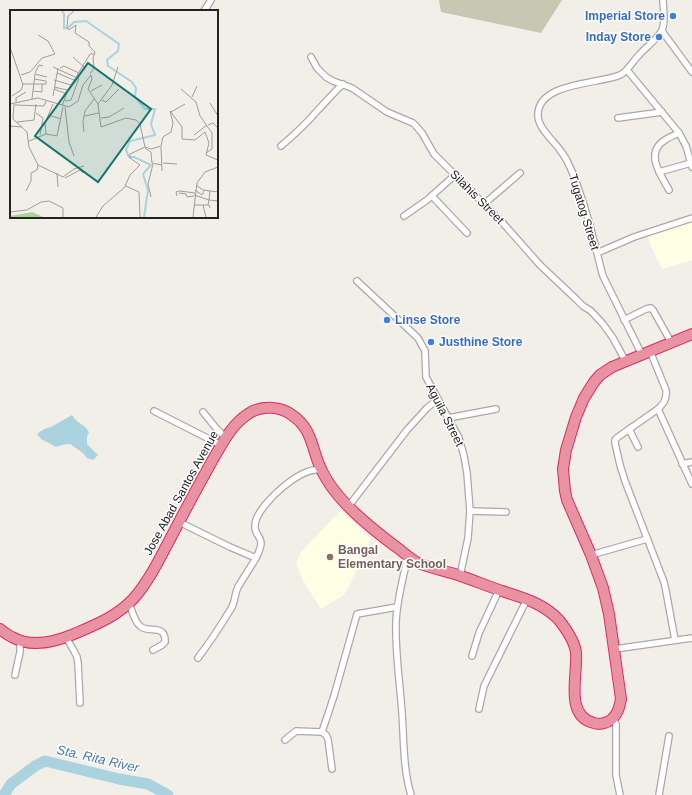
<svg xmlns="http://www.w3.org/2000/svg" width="692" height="795" font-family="Helvetica,sans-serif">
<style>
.education{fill:#ffffe5}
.construction{fill:#c7c7b4}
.water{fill:#aad3df}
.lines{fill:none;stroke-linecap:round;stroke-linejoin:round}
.river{stroke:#aad3df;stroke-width:11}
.street-casing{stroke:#a9a9a9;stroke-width:8}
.highway-casing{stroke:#dc2a67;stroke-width:12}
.street{stroke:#fff;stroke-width:5.5}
.highway{stroke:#e892a2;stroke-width:10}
.shop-dot{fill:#3f7fe0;stroke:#fff;stroke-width:1.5}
.education-dot{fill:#8d6e63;stroke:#fff;stroke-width:1.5}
.labels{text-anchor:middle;stroke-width:3;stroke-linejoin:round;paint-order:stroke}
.shop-label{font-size:12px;font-weight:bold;fill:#366cbe;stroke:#fff;text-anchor:end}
.street-label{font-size:12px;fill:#222;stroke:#fff}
.education-label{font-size:12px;font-weight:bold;fill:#785e54;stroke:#fff;text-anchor:start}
.water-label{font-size:13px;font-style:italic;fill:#4a7aab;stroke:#fff}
.inset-river{fill:none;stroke:#aad3df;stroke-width:2}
.inset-road{fill:none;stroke:#9f9d99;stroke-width:1}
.view{fill:#0f766e;fill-opacity:0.15;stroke:#0f766e;stroke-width:2}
.inset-edge{fill:none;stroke:#222;stroke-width:2}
</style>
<rect width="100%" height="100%" fill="#f2efe9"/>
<!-- education -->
<g class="education">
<path d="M692,219V260L662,269L650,244L647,233Z"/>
<path d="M341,510L371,539L345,594L321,609L303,581L296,563L301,552Z"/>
</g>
<!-- construction -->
<path class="construction" d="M439,0H562L541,33L441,12Z"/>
<!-- water -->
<path class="water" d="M72,415C78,425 83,422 89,432L87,437V444L98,455L93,460L87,458L83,453L70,444L62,445L56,447L41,439L37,434L44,429L51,427Z"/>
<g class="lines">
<!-- river -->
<path class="river" d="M4,795L11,784L35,766L45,761L119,779L148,784L168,795"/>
<defs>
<g id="street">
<path d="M204,11L211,0"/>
<path d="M662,31L692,72"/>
<path d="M311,57L317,68L326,77L333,81L352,88L387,112L413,123L417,127L422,133L434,154L502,222L540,265L576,299L583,306L591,311L603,324L613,338L626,362"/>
<path d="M627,70L679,133L686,146L692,167"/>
<path d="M618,118L662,112"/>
<path d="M281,146C294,135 306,124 317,111C326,102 333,93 343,84"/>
<path d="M659,172L691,163"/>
<path d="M669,190C661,175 644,153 665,140C669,137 675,135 679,133"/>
<path d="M432,196L467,233"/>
<path d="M484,204L520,173"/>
<path d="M404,216L427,200L455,175"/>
<path d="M597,253L634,237L692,218"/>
<path d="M357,281L418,338L425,351L426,377L459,438L464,456L467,473L470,511L468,538L460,576"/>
<path d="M624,320L646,309L651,308L653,310L671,342"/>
<path d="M650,351L666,390C667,399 664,403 658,409L618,437L615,440V443L620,465L625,481L664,582L666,591L675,640"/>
<path d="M642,355L603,276C599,263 597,250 593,238C591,227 587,216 584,205C579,191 575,176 568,163C566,158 563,154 560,150C553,140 537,127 538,114C539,82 600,84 620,75C628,71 633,61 639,55C645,48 658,39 662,30C666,21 663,9 663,0"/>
<path d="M658,409L692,484"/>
<path d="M154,411L221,445"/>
<path d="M203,412L216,428L226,438"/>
<path d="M448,418L496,409"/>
<path d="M629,429L638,447"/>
<path d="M682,464L692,462"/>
<path d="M348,507L407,430L427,408L437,400"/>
<path d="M470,511L506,512"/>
<path d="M179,522L230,547L256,558"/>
<path d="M591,555L647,539"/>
<path d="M408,556C403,578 397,599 396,622C395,652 400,683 402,713C404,741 403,768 411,795"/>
<path d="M129,603C132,610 134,621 140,626C148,634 166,623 165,642L162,645L153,650"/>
<path d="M66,637L74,651L77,657L78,663L80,703"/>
<path d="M615,649L692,638"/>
<path d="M472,656L479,633L499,590"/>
<path d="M198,658C207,646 216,633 224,620C226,616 230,611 232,607C235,601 235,593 238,587C244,577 250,568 256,558C258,554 261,548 261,543C261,535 252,534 256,520C262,502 301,466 321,470"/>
<path d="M15,675L20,652V641"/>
<path d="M479,709L484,686L527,599"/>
<path d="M613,718L616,724V775L620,795"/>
<path d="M285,740L296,731L322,732"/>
<path d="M332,769L328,739L326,735L322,732L334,696L357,614L397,607"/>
<path d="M659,795L669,736"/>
</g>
<path id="highway" d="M0,629C4,632 7,635 12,637C31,648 55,642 74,634C95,625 118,616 134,598C148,582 158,562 168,543C182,516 197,488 212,461C222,444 231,425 248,414C261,405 280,406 292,415C314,430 311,450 322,471C330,488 342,501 356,514C370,527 384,538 399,549C405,554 411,559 418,563C431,568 445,571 458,575C473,580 487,586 502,591C523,598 543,603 559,620C566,629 575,642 576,653C578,674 564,716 594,723C599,725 607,723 611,720C618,714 619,708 621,699L609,614L603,588L591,555L567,500L565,491L563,469L566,450L576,417L584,398L594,382L600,375L612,367L692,334"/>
</defs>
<!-- street casing -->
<use href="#street" class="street-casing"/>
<!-- highway casing -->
<use href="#highway" class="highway-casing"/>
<!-- street -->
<use href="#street" class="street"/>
<!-- highway -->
<use href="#highway" class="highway"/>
</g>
<!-- markers -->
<g class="shop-dot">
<circle cx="673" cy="16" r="4"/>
<circle cx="659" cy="37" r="4"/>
<circle cx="387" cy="320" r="4"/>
<circle cx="431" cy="342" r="4"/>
</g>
<circle class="education-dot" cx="330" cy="557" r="4"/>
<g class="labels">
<!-- shop labels -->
<g class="shop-label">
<text x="665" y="20">Imperial Store</text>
<text x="651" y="41">Inday Store</text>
<text x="395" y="324" text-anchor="start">Linse Store</text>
<text x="439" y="346" text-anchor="start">Justhine Store</text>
</g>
<!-- street labels -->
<g class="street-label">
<text transform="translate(477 197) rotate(45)" y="4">Silahis Street</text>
<text transform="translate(584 212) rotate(73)" y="4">Tugatog Street</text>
<text transform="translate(445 415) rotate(63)" y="4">Aguila Street</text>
<text transform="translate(181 493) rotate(-61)" y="4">Jose Abad Santos Avenue</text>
</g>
<!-- education labels -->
<g class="education-label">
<text x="338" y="554">Bangal<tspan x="338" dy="14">Elementary School</tspan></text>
</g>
<!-- water labels -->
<g class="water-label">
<text transform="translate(98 758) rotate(13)" y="5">Sta. Rita River</text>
</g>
</g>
<!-- overview -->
<g transform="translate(10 10)">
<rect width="208" height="208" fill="#f2efe9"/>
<path d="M22,202L33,207H0V206Z" fill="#add19e"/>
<path class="inset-river" d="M52,1L54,4V18H58L64,12L76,11L109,34L108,41L97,50L98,56L122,72L126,78L125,87L135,99H145L141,114L145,125L120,131L116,140L119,147H124L141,155L133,164L138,180L134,207"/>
<path class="inset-road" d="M64,1L58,6L57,17L59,20L66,15L65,23L79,32V36L85,42L83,48L84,58L80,64M0,37L13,75L11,80L2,86M63,47L74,57M43,57L65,67M50,58L54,56L69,63M25,63L29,55L33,56M47,63L64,70M11,65L20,62L32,48L45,44L38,31L28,25M44,70L61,75M13,74H36V71L24,69M44,77L57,80M44,79L57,84M171,79L186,92L190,106L202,123V139L196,143M23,81L32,82V74M81,81L92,75M43,86L48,58M182,87L187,76M22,89L25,64L37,67M92,90L96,92L109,79M55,91L61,90L69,68M6,92V88L16,82M200,93L208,106M0,94L28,88L59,97L68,91L73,75L81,65L82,69L78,79L88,94L91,117L116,108L126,110L130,114L135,137L141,139L151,136L153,127L161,122L163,113L160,101L172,117V129L185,130L195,122L199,133L196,145L208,150M4,94L3,109L17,122L19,137L28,155L53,167L64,159L74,156M88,94L102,75L108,57M5,95L34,96L36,91M52,96L58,80L80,44H84M55,97L59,132L64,146M161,102L175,94M26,103L33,108L30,125M38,105L51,109M75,106L89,103M91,108L99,107L114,98M7,112L24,110L26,94M198,115L203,113L208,118M0,116L12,117M74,122L73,112L75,101L84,89M36,124L35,113L43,94M184,125L197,115M19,131L36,124L47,126L53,97M151,137L152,161M135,138L141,142L142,153L152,155M153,153L167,154M47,163L48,177M55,168L70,160L73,163M186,175L193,180L208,182M115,176L120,165L130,155L120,148V144L135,137M185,180L192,185L194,181M16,181L21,171V163L27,160L28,155M200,181L199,190L208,191M169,183L176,184L177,187L184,186M184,185L199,190L198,195M167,186L166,182L170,181L185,183M141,187L138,174L143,154M184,195H199L200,198M193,195L196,207M0,202L17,200L31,192L39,191L53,198V207M86,207L93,196L116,176L129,182L130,207M183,207L187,173L195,162L208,157"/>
<path class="view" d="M78,53L141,99L88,172L25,126Z"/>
<rect width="208" height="208" class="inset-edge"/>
</g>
</svg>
